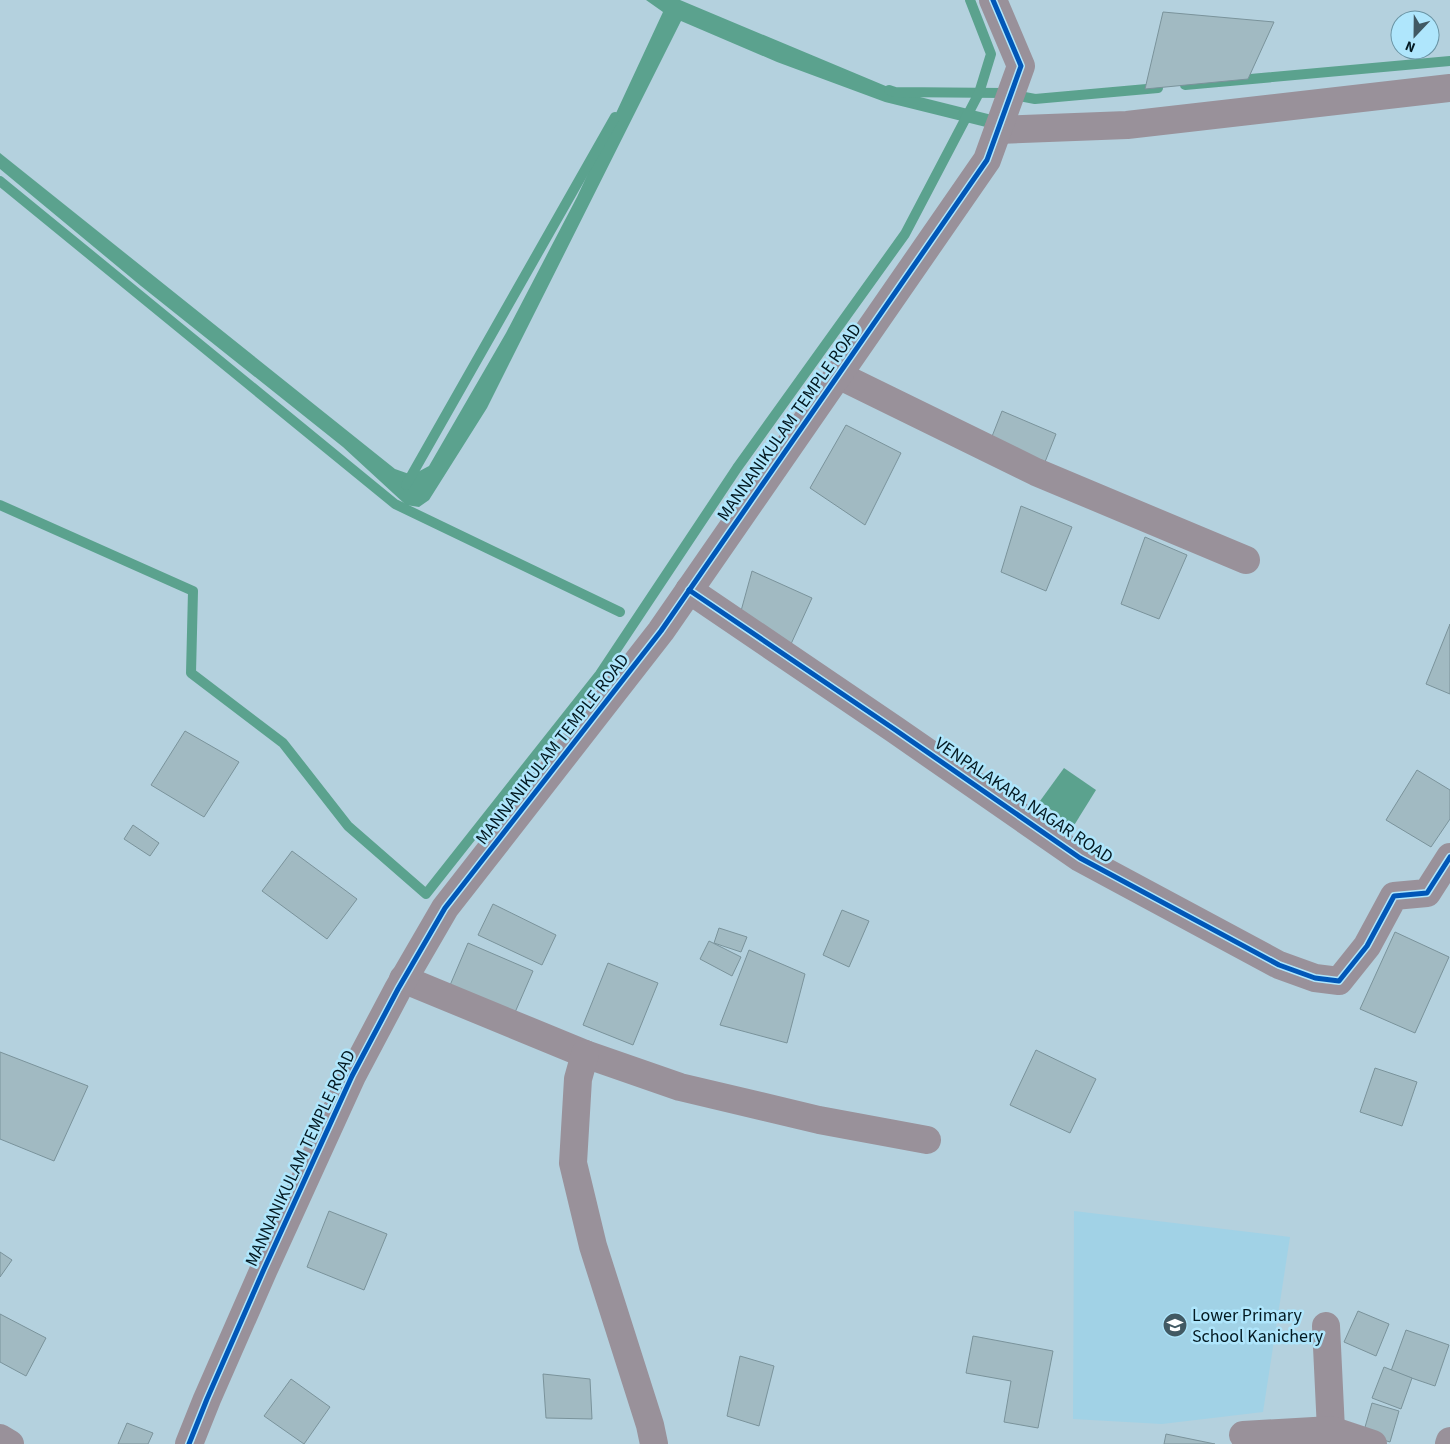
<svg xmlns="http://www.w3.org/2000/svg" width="1450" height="1444" font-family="'Source Sans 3',sans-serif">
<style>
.built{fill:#a1d2e6}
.water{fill:#5ba28e}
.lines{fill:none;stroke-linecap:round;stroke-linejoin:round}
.stream{stroke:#5ba28e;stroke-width:10}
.building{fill:#a1bac2;stroke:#7a939b}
.minor{stroke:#99919a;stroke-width:28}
.cycleway-casing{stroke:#afe6fc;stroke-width:8}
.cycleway{stroke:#0057b8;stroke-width:5}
.labels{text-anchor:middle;stroke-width:5;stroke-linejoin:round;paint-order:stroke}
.street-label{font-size:18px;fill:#031921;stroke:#afe6fc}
.poi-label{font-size:18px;fill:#031921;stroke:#afe6fc;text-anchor:start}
</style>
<rect width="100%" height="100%" fill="#b4d1de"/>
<!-- built -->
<path class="built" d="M1074,1211L1290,1237L1263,1412L1162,1424L1073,1419Z"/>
<!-- water -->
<g class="water">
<path d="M646,0H680L900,92L996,116L998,130L885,102L777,62L681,21L487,408L429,500L419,507L406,505L343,447L141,286L0,169V153L395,469L412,475L429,466L506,333L577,197L663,12Z"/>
<path d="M1064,768L1096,790L1073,827L1040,801Z"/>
</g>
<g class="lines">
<!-- stream -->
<g class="stream">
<path d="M1185,85L1450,61"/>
<path d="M889,90L895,92L1003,93L1035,99L1158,88"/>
<path d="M0,181L395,504L620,612"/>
<path d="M406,485L615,117"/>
<path d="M0,505L193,591L191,673L283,743L348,826L426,894L600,674L737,468L905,234L979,93L991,54L970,0"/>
</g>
</g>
<!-- building -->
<g class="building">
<path d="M1163,12L1274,22L1248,79L1145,89Z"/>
<path d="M1002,411L1056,434L1045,462L991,439Z"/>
<path d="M846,425L901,453L865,525L810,488Z"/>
<path d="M1021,506L1072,527L1046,591L1001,572Z"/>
<path d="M1145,537L1187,555L1159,619L1121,604Z"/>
<path d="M752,571L812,598L791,644L741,611Z"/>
<path d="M1450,624V694L1426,684Z"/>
<path d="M185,731L239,762L204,817L151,785Z"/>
<path d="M1417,770L1450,790V819L1431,847L1386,820Z"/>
<path d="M133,825L159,843L150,856L124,839Z"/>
<path d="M292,851L357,899L327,939L262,891Z"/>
<path d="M493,904L556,935L542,965L478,935Z"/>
<path d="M842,910L869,921L849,967L823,955Z"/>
<path d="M719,928L747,937L741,952L714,943Z"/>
<path d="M1395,932L1449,957L1415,1033L1360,1009Z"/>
<path d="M709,941L741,957L732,976L700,959Z"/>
<path d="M468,943L533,971L513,1017L448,990Z"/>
<path d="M749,950L805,974L787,1043L720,1025Z"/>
<path d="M608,963L658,983L633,1045L583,1025Z"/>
<path d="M1036,1050L1096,1079L1070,1133L1010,1105Z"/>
<path d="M0,1052L88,1086L54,1161L0,1139Z"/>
<path d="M1375,1068L1417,1082L1402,1126L1360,1112Z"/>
<path d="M329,1211L387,1234L364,1290L307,1267Z"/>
<path d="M0,1252L12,1260L0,1277Z"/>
<path d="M1358,1311L1389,1324L1376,1356L1344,1342Z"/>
<path d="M0,1314L46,1338L26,1376L0,1362Z"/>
<path d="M1406,1330L1449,1345L1435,1386L1391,1371Z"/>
<path d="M973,1336L1053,1351L1038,1428L1004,1422L1011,1381L966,1373Z"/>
<path d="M740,1356L774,1366L759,1426L727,1416Z"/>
<path d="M1384,1367L1412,1378L1401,1409L1372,1398Z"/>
<path d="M543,1374L590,1379L592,1419L546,1418Z"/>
<path d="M291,1379L330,1407L304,1444L264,1416Z"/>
<path d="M1372,1403L1399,1411L1390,1442L1363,1434Z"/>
<path d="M127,1423L153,1433L148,1444H118Z"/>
<path d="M1166,1434L1215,1444H1164Z"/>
</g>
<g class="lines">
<!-- minor -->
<g class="minor">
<path d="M998,130L1127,125L1450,88"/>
<path d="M838,375L1036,472L1246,560"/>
<path d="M689,590L894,729L1080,858L1279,965L1315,978L1339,981L1367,946L1394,896L1427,893L1450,857"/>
<path d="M403,979L585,1054L680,1087L819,1120L927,1140"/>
<path d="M585,1054L578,1079L573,1163L593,1246L650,1425L654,1444"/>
<path d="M1326,1326L1331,1430"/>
<path d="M1243,1435L1331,1430L1373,1444"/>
<path d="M0,1438L10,1444"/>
<path d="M189,1444L207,1399L264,1269L352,1076L398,989L445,908L661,631L987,160L1021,66L993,0"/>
<path d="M1449,1444L1450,1441"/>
</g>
<defs>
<g id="cycleway">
<path d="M689,590L894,729L1080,858L1279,965L1315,978L1339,981L1367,946L1394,896L1427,893L1450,857"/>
<path d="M189,1444L207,1399L264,1269L352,1076L398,989L445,908L661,631L987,160L1021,66L993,0"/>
</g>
</defs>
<!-- cycleway casing -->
<use href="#cycleway" class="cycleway-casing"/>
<!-- cycleway -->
<use href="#cycleway" class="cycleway"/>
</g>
<!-- icons -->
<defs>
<symbol id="school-disc" viewBox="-11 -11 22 22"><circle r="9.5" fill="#415963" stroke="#afe6fc"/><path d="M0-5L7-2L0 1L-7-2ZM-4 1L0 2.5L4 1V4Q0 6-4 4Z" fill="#fff"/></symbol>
</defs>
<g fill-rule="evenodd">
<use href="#school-disc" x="1161" y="1311" width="28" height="28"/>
</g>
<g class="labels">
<!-- street labels -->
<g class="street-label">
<text transform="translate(789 422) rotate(-55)" y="6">MANNANIKULAM TEMPLE ROAD</text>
<text transform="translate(552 749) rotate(-52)" y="6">MANNANIKULAM TEMPLE ROAD</text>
<text transform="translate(1024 800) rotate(34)" y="6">VENPALAKARA NAGAR ROAD</text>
<text transform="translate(300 1158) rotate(-65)" y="6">MANNANIKULAM TEMPLE ROAD</text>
</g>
<!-- poi labels -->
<g class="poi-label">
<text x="1192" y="1321">Lower Primary<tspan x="1192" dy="21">School Kanichery</tspan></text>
</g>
</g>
<!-- north arrow -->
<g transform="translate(1415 35) rotate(202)"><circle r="24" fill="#afe6fc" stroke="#6a94a4"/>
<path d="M0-4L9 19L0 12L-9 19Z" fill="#415963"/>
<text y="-8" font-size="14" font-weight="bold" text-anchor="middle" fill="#031921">N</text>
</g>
</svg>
